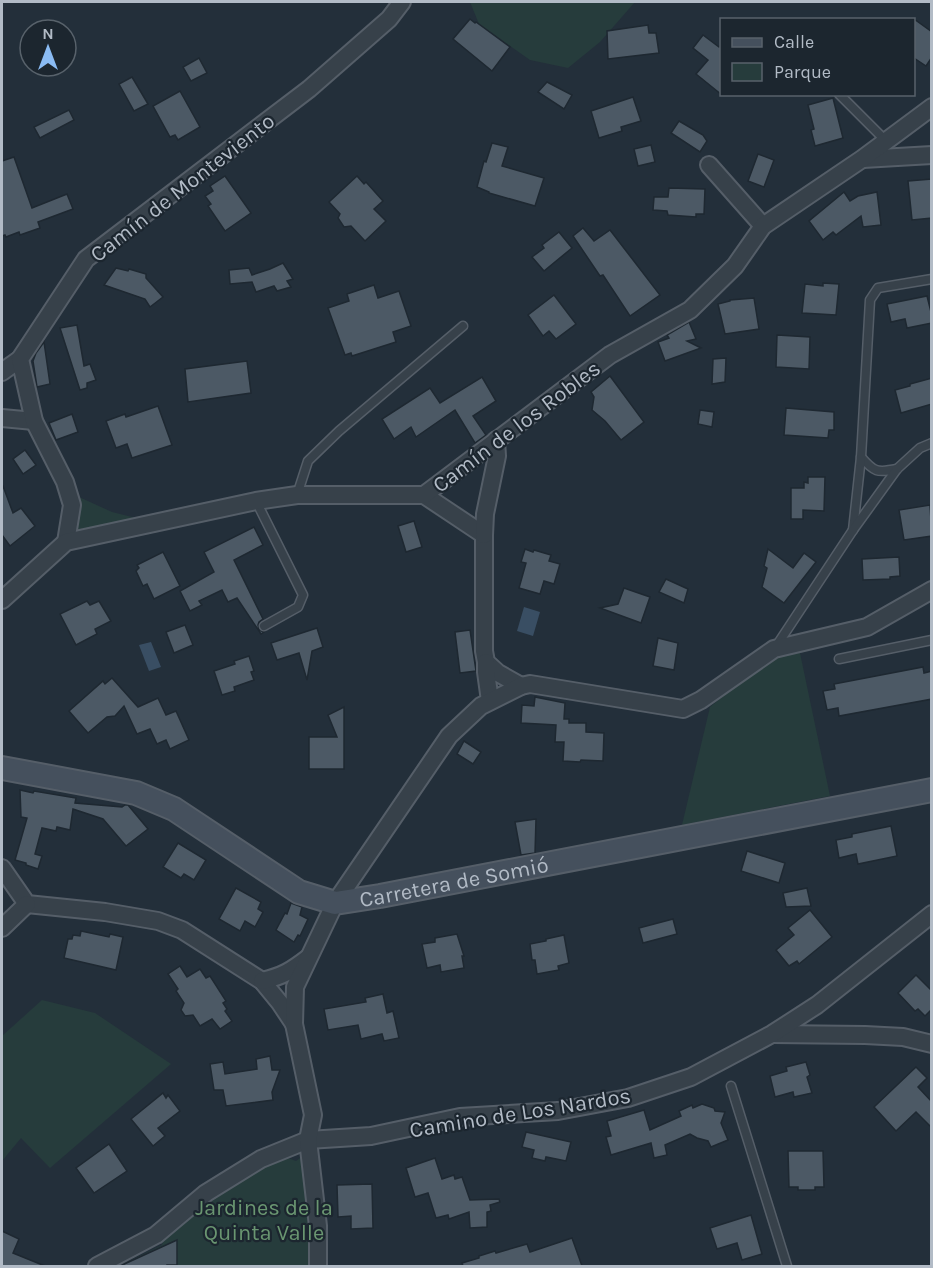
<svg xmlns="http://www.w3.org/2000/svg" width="933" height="1268" font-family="Karla,sans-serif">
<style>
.green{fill:#263c3c}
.water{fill:#394e63}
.building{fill:#4c5965;stroke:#1e2831;stroke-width:1.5}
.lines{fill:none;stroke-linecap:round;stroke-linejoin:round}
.lane-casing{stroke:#555e68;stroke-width:11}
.street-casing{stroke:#555e68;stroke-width:20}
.secondary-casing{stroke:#555e68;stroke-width:26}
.lane{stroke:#37414a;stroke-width:8}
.street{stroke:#37414a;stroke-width:16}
.secondary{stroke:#45505d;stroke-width:22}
.labels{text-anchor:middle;stroke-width:4.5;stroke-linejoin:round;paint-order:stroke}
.street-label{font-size:22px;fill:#b2bbc6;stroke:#1c262f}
.park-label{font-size:22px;fill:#6a9671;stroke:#1c262f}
</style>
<rect width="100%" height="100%" fill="#232f3a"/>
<!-- green -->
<g class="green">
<path d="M470,2H635L600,42L568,68L530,60L479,24Z"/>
<path d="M79,497L112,512L140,519L108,523L74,535L78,521Z"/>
<path d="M800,653L830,796L682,825L710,707L770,658Z"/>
<path d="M42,1000L95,1013L171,1064L50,1168L21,1138L2,1161V1036Z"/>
<path d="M285,1157L296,1161L300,1158L303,1160L310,1205L311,1241L310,1266H119L162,1245L165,1235L210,1198L244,1178L276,1160Z"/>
</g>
<!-- water -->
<g class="water">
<path d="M524,607L540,612L533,636L517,631Z"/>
<path d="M151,642L161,667L149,671L139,645Z"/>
</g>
<!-- building -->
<g class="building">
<path d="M470,19L475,23L476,22L510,47L492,71L453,39Z"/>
<path d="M914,19L932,32V57L926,66L914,58Z"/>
<path d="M648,25L649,33H656L659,53L608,59L607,31Z"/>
<path d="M703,35L719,47L722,43V95L696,74L708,60L693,48Z"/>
<path d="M199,58L207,73L191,81L183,67Z"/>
<path d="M132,77L148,104L134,111L119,84Z"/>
<path d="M547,82L572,95L564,109L538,92Z"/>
<path d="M180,91L200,127L178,140L175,135L170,137L153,106Z"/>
<path d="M633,97L641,121L621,127L622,131L599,138L591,111Z"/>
<path d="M833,98L843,138L815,146L811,130L814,129L808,105Z"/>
<path d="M69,110L74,120L40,138L34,127Z"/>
<path d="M679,121L703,135L707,141L700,152L671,133Z"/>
<path d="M492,143L508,147L502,166L544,178L535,206L489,193V192L477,187L484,161L486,162Z"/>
<path d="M651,145L655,162L638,166L634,149Z"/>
<path d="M758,154L774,160L764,187L748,181Z"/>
<path d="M14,157L32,208L67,194L73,209L38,222L40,228L20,235L19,232L6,237L5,235L2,236V161Z"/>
<path d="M225,176L251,213L225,231L208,206L211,204L205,196L213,191L210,186Z"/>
<path d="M357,176L364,184L366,182L383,201L374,209L386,221L365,241L351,226L344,227L338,218L340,214L329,202Z"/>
<path d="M932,179V218L912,220L908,181Z"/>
<path d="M669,188L705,189L704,214H696V217L668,215L667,211L653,210L654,197H668Z"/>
<path d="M844,192L850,201L858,196L877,192L881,225L863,227L861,216L836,235L833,232L823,240L809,221Z"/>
<path d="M583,228L594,241L610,230L660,295L630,316L603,275L600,276L573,236Z"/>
<path d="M559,232L572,248L544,271L532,257L544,248L542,245Z"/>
<path d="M283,263L293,279L287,281L291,287L277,291L274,286L256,292L252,282L230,284L229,270L249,268L252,275L270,269Z"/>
<path d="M116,268L128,271L129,269L146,274V278L163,297L150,307L145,299L104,285Z"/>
<path d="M823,283L839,284L836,315L802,313L805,284L823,286Z"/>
<path d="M374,285L378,298L399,291L411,326L393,332L396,342L352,356L351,353L345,355L328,308L349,301L347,294Z"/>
<path d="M554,295L576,324L556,339L549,331L543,336L528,315Z"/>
<path d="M927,296L932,316V323L907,328L905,319L891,322L887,304Z"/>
<path d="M754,298L759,329L725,334L718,304L730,301V300Z"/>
<path d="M689,322L696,339L687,341L701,348L665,361L658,342L669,338L667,335Z"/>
<path d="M77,325L84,366L90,364L96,380L87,383V388L80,390L60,328Z"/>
<path d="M777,335L810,337L809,369L776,367Z"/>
<path d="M44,342L50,384L37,387L33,361L36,353Z"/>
<path d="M726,358L725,382L712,384L713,359Z"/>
<path d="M247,361L251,393L188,402L185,369Z"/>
<path d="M610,376L644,422L621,440L605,421L592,410L594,397L591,392Z"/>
<path d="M482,377L496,401L473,416L486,435L475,443L455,410L416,437L411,427L394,439L382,419L430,388L440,403Z"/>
<path d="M932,378V404L901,413L895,390L910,386V384Z"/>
<path d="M158,406L172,445L132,458L127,444L116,448L106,421L125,414L126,417Z"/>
<path d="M786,408L834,412V430H829L828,438L784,435Z"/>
<path d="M700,410L714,412L712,427L698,424Z"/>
<path d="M72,414L78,432L56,440L49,423Z"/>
<path d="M25,450L36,465L23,474L13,459Z"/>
<path d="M808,477H825L824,511L803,510V519H791V488H804V482L808,483Z"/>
<path d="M2,486H3L13,513L21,508L35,526L10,546L2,535Z"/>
<path d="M930,505L932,536L904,540L899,510Z"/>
<path d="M414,521L422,547L406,552L398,526Z"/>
<path d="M254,527L263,545L234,560L263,619L259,622L258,625L259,630L264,632L261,634L237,598L228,602L222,590L199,601L202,605L190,611L180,591L214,572L204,552Z"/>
<path d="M525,549L533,552L534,550L551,555L549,561L560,564L554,584L544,581L540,594L519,588L526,563L521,562Z"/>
<path d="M768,549L793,568L804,553L816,562L784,603L762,587L767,568L764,566Z"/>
<path d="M163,552L180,586L154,599L147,584L143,586L136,571L139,568L137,565Z"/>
<path d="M899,557L900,576L890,577V579L863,580L862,559Z"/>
<path d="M666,579L688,589L684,603L659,592Z"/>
<path d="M624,588L650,597L641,623L600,608L618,604Z"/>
<path d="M87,601L90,605L99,601L111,621L95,629L97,634L76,645L60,614Z"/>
<path d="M185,625L193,645L174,653L166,632Z"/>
<path d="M317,628L323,647L312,651L307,680L299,653L277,660L271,643Z"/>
<path d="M470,630L476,671L460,673L455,632Z"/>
<path d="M658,638L678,643L674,670L653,666Z"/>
<path d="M249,656L254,671L251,672L254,680L234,687L235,691L222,695L214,671L235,664L234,661Z"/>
<path d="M923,667L924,673L932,671V699L839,716L838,708L827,710L823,691L835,689L834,684Z"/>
<path d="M112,678L138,707L158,698L166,715L176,711L189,740L170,749L166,740L157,744L150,729L137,734L124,706L115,716L107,717L88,733L69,711L103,681L105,684Z"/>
<path d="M535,697L565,703L564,719H569V723H586V732L604,733L603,761L581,760L580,762L563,761L564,742H555L556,725L521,723L522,705L534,706Z"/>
<path d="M344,707V769H309V737H337L328,715Z"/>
<path d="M464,741L481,752L473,764L457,754Z"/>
<path d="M20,790L33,793L34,791L76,798L75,803L122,807L125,805H128L148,829L126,846L103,819L73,809L70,830L57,827L56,831L42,828L35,854L42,856L38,869L26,865V863L15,860L27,818L21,817Z"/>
<path d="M536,819L535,853L521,855L515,822Z"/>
<path d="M891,826L897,856L858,864L856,854L839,858L836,840L852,837V834Z"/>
<path d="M178,843L206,860L194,880L184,874L181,878L163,867Z"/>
<path d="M747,851L785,863L779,883L741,871Z"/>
<path d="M236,888L261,902L258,909L263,912L255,927L245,921L240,931L219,919Z"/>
<path d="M807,888L811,906L786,907L783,893Z"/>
<path d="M291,903L302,907L300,915L308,919L300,936L298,935L294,942L276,930L285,913L287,914Z"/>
<path d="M810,910L832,937L799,964L797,961L789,966L776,950L794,935L788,928Z"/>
<path d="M673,919L677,934L643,943L639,928Z"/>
<path d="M81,931L109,937L110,934L123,937L116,970L64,958L68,939H72L73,935L80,936Z"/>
<path d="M457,934L464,956H462L464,968L441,972L440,965L427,968L422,944L435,942V938Z"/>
<path d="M564,935L569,963L558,966L559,970L537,974L535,960H532L530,944L546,941V939Z"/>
<path d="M180,966L187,977L200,969L206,978L210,976L226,1001L223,1003L227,1009L225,1011L232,1021L220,1029L212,1019L200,1026L193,1015L185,1016L181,1010L184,1003L176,991L178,989L168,974Z"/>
<path d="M916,975L932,991V1009L925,1016L918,1009L915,1011L898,993Z"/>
<path d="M383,994L387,1013L393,1011L399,1038L384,1041L382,1034L361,1039L358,1025L328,1030L324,1009L366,1002L365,998Z"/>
<path d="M270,1056L272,1070H280L272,1092L273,1100L226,1106L223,1090H214L210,1064L223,1062L225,1074L257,1069L256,1059Z"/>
<path d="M806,1062L810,1075L807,1077L812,1093L794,1097L793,1092L775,1097L770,1076L787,1071L786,1067Z"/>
<path d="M916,1067L927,1078L918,1087L932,1102V1128L916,1112L896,1131L874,1107Z"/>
<path d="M163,1093L166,1098L168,1095L180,1111L158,1128L165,1136L153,1146L131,1119Z"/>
<path d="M702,1104L714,1108L715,1111L725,1112L721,1123L728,1140L711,1147L708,1141L697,1138L690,1134L665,1145L667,1155L654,1158L651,1143L611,1155L606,1137L611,1136L607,1121L644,1110L650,1130L681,1116L679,1111L692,1105L693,1108Z"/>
<path d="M526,1132L571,1142L566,1161L546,1157L545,1161L532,1158L534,1150L522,1147Z"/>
<path d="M109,1144L127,1171L94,1193L76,1168Z"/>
<path d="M788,1151H823L824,1187H815V1190H798V1187H789Z"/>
<path d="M435,1158L442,1179L454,1175L455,1179L462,1177L470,1200L499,1199L500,1202L490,1205L491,1211L487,1212V1227L470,1228L469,1212L449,1219L448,1215L436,1218L428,1193L415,1197L406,1168Z"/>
<path d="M372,1184L373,1228L351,1229V1216L338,1217L337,1185Z"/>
<path d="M751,1215L762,1254L742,1260L737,1243L717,1249L710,1228Z"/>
<path d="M2,1231L19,1239L13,1253L45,1266H2Z"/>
<path d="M572,1238L582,1266H463L462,1263L479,1258V1256L495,1251L496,1253L527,1244L530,1252Z"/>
<path d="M177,1240V1265H167V1266H120Z"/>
</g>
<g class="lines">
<defs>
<g id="lane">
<path d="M839,94L886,141"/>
<path d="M861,457C874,472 877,473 897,469"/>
<path d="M297,495L308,461L339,431L463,326"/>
<path d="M256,501L303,595L298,607L264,626"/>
<path d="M853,530L861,457L870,300L878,288L932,279"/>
<path d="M775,648L853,530L897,469L920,448L932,443"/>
<path d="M839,659L932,640"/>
<path d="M731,1086L787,1266"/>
</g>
<g id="street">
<path d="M863,159L932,155"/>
<path d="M709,165L763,226"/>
<path d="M2,372L20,359"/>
<path d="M2,418L34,421"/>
<path d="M424,495L484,535V651L486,662L498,673L521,686"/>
<path d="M484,535L485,514L497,456L496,440"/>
<path d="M66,542L72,505L65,482L34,421L20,359L86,259L309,89L389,19L402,2"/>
<path d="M2,600L66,542L256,501L297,495H424L610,355L690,310L735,266L763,226L862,159L932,107"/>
<path d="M486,662V672L490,701"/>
<path d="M2,868L27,904L105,912L158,921L182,930L262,981L280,1003L294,1024"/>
<path d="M2,928L27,904"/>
<path d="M262,981C283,976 291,971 308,958"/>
<path d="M773,1034L865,1035L903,1037L932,1044"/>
<path d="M97,1266L156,1235L206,1193L261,1159L308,1140L371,1136L460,1117L558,1111L628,1098L691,1077L772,1034L817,1005L932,914"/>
<path d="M318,1266V1226L308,1140L313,1115L294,1024L295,987L335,903L449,736L481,706L521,686L530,684L683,709L701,700L774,649L867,627L932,590"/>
</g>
<g id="secondary">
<path id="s1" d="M2,768L136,793L174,809L299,892L335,903L380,896L932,790"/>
</g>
</defs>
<!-- lane casing -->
<use href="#lane" class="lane-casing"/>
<!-- street casing -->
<use href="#street" class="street-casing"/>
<!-- secondary casing -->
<use href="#secondary" class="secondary-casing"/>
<!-- lane -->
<use href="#lane" class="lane"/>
<!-- street -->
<use href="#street" class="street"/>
<!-- secondary -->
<use href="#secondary" class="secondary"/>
</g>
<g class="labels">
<!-- street labels -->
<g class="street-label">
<text transform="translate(182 187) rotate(-38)" y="8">Camín de Monteviento</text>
<text transform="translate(516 426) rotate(-37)" y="8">Camín de los Robles</text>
<text dy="8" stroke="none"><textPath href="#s1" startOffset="486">Carretera de Somió</textPath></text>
<text transform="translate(520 1112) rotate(-9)" y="8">Camino de Los Nardos</text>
</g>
<!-- park labels -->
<g class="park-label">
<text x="264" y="1215">Jardines de la<tspan x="264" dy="25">Quinta Valle</tspan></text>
</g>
</g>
<!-- border -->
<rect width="933" height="1268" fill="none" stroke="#b2bbc6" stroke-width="6"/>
<!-- legend -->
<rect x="720" y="18" width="195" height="78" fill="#1c262f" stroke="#58626b" stroke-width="1.5"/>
<rect x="732" y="38" width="30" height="9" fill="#45505d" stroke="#58626b" stroke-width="1.5"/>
<text x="774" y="48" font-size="18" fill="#b2bbc6">Calle</text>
<rect x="732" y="63" width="30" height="18" fill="#263c3c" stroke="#58626b" stroke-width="1.5"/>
<text x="774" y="78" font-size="18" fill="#b2bbc6">Parque</text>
<!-- north arrow -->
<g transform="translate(48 48)"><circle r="28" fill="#1c262f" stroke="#58626b" stroke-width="1.5"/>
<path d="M0-4.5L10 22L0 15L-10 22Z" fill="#8abbf3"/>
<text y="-9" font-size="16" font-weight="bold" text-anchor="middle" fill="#b2bbc6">N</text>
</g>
</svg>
